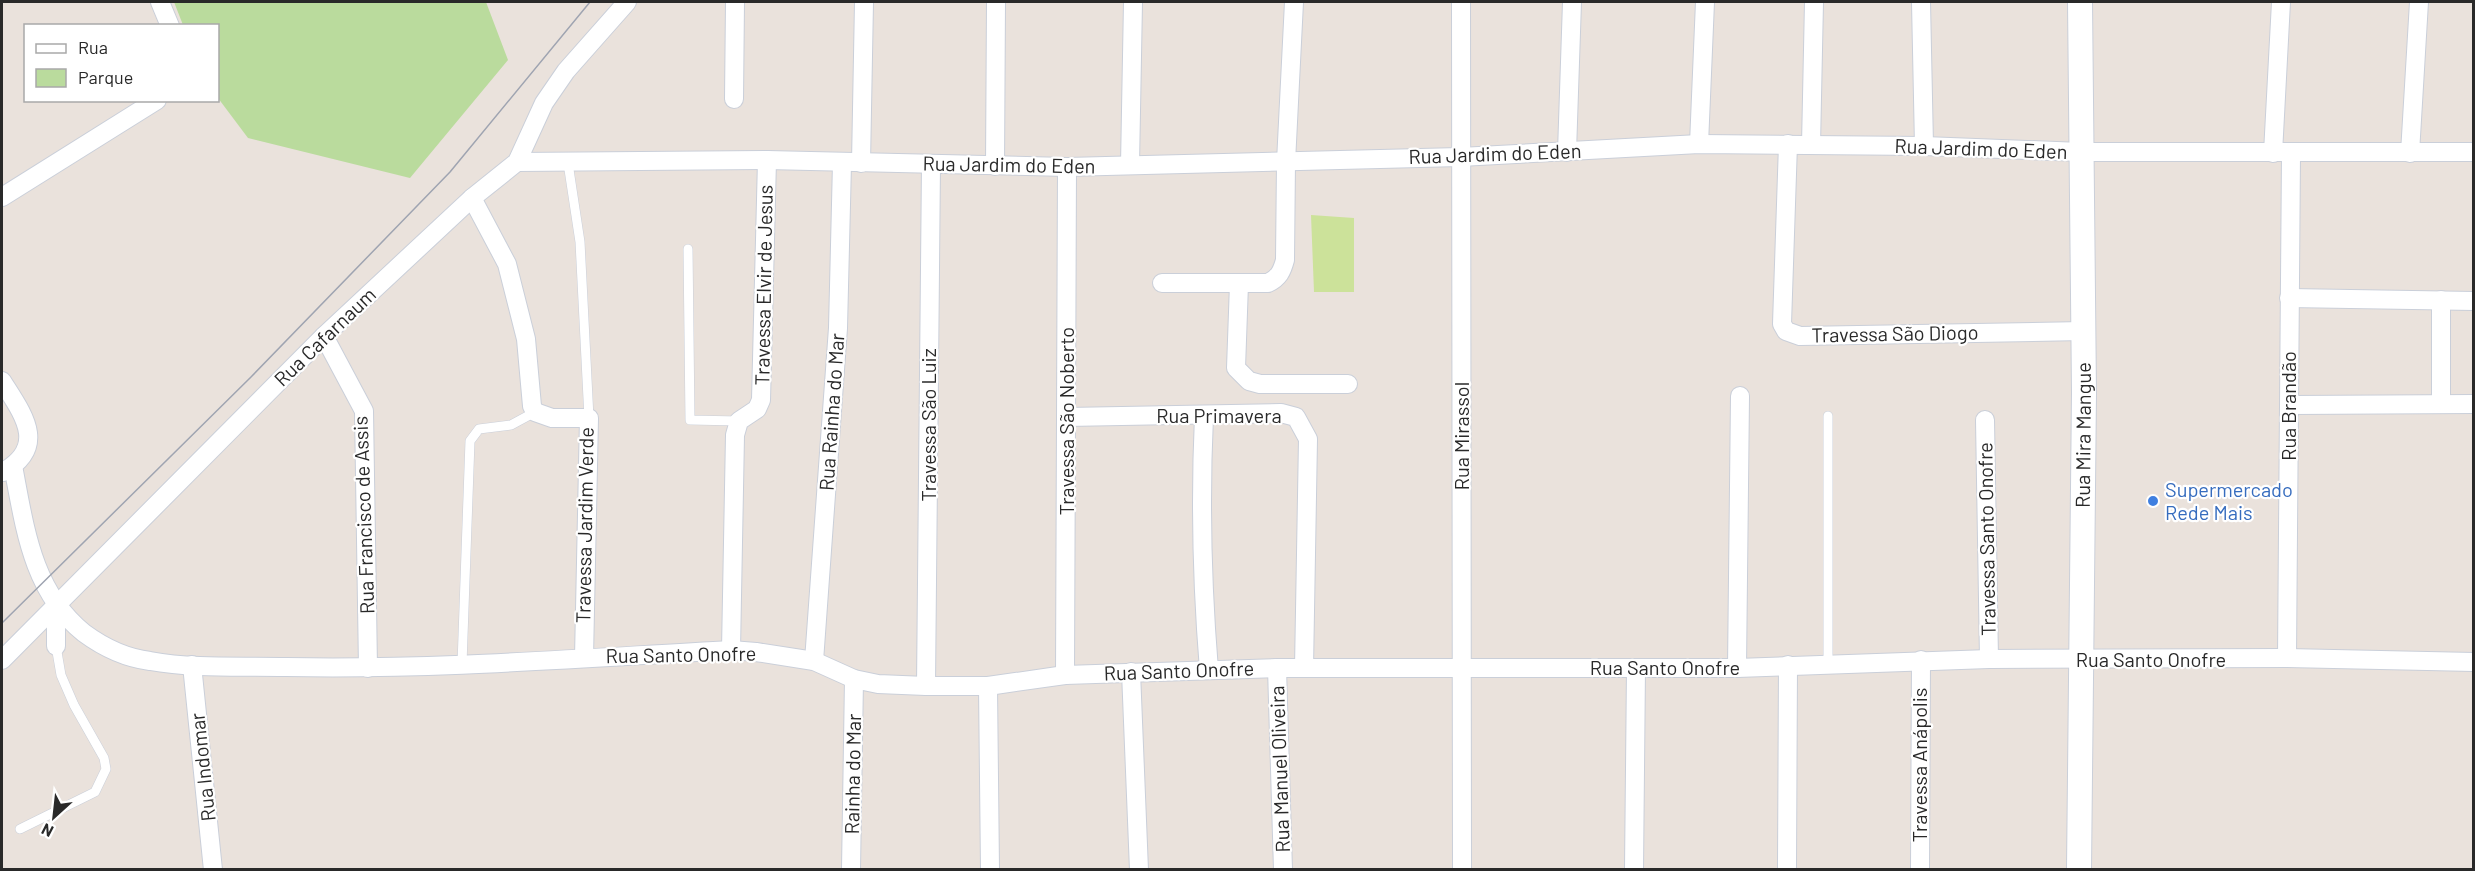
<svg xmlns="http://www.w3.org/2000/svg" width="2475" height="871" font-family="Barlow,sans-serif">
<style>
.green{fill:#badb9d}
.pitch{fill:#cce29a}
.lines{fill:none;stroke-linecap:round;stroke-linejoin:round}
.service-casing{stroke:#cacfd9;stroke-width:10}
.minor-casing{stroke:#cacfd9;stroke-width:20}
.secondary-casing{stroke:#cacfd9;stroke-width:26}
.service{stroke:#fff;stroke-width:9}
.minor{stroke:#fff;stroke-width:18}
.secondary{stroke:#fff;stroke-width:24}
.tram{stroke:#9fa4b1;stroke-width:1.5}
.shop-dot{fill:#3f7fe0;stroke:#fff;stroke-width:2}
.labels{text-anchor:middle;stroke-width:4.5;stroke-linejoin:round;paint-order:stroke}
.street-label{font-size:20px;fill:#292929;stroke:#fff}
.shop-label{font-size:20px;fill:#366cbe;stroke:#fff;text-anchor:start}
</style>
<rect width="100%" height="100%" fill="#eae2dc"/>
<!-- green -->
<path class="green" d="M174,2H486L508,60L410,178L248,138L218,98V26L183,25Z"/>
<!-- pitch -->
<path class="pitch" d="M1311,215L1354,218V292H1314Z"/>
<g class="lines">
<defs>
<g id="service">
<path d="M568,163L580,242L589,418"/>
<path d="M688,249L690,420L739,421"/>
<path d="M1828,416V664"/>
<path d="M462,664L470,441L479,429L511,425L535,412"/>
<path d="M20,829L95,792L106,769L104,758L74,705L61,675L56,646"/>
</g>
<g id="minor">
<path d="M160,2L170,26"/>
<path d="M1461,2L1462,870"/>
<path d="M1921,2L1924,146"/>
<path d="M734,99L735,2"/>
<path d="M1699,144L1705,2"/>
<path d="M1788,144L1782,324L1786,331L1800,336L2084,331"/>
<path d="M1811,145L1814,2"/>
<path d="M1567,152L1572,2"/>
<path d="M2273,153L2281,2"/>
<path d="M2410,153L2419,2"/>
<path d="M517,162L767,160L1067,167L1460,157L1699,144L1924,146L2081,152H2474"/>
<path d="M861,163L864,2"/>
<path d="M1130,165L1133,2"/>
<path d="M995,166L996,2"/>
<path d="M2,197L157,100"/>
<path d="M472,198L507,264L526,339L532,406L535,412L552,418H589L584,658"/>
<path d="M1162,283H1268C1279,278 1282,271 1285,260L1286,162L1294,2"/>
<path d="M1239,284L1236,368L1249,381L1260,384H1348"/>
<path d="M2289,298L2474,301"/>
<path d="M324,336L364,411L368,668"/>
<path d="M2,381C22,413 49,446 3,472"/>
<path d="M2441,404V300"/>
<path d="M2290,405L2474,404"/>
<path d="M1204,416C1200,502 1202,585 1209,670"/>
<path d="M1067,417L1281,413L1296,417L1308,439L1304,668"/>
<path d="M1985,420L1989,659"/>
<path d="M13,466C25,528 32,591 84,633C103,647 126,658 150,661C194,669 241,666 286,667C434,670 583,658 731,650L756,652L814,661L854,679L878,684L926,686H988L1065,675L1277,668H1737L1989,659L2287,658L2474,662"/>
<path d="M56,606V646"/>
<path d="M731,650L735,435L739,421L757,409L761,400L767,160"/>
<path d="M2287,658L2291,154"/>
<path d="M2,660L324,336L472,198L517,162L544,103L566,71L627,2"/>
<path d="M814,661L838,328L842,163"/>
<path d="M192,665L213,870"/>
<path d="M1277,668L1283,870"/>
<path d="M1737,668L1740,396"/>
<path d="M1131,672L1139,870"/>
<path d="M1065,675L1067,167"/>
<path d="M926,686L931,164"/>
<path d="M988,686L990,870"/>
<path d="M1787,867L1788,665"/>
<path d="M851,870L854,679"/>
<path d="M1634,870L1636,668"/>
<path d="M1920,870L1921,660"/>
</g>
<g id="secondary">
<path id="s1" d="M2079,870L2084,393L2080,2"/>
</g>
</defs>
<!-- service casing -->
<use href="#service" class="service-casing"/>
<!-- minor casing -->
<use href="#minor" class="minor-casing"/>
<!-- secondary casing -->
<use href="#secondary" class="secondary-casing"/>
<!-- service -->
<use href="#service" class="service"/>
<!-- minor -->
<use href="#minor" class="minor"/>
<!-- secondary -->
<use href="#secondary" class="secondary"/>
<!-- tram -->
<path class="tram" d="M2,623L251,377L450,172L590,2"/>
</g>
<!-- markers -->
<circle class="shop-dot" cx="2153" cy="501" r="6"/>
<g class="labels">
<!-- street labels -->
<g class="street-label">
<text transform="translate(1981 149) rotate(2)" y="7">Rua Jardim do Eden</text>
<text transform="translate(1495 154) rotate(-2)" y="7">Rua Jardim do Eden</text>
<text transform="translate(1009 165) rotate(1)" y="7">Rua Jardim do Eden</text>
<text transform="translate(764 285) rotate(-89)" y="7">Travessa Elvir de Jesus</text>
<text transform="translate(1895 334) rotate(-1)" y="7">Travessa São Diogo</text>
<text transform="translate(325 337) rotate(-44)" y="7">Rua Cafarnaum</text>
<text transform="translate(2289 406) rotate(-90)" y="7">Rua Brandão</text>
<text transform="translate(832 412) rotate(-86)" y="7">Rua Rainha do Mar</text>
<text x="1219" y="423">Rua Primavera</text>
<text transform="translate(1067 421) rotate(-90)" y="7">Travessa São Noberto</text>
<text transform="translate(929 425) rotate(-90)" y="7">Travessa São Luiz</text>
<text transform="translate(1462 436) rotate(-90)" y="7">Rua Mirassol</text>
<text dy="7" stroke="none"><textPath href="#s1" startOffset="435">Rua Mira Mangue</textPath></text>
<text transform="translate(364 515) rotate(-92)" y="7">Rua Francisco de Assis</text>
<text transform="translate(585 525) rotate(-89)" y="7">Travessa Jardim Verde</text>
<text transform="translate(1987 539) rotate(-91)" y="7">Travessa Santo Onofre</text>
<text transform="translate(681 655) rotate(-1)" y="7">Rua Santo Onofre</text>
<text x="2151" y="667">Rua Santo Onofre</text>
<text x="1665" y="675">Rua Santo Onofre</text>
<text transform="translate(1179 671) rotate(-2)" y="7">Rua Santo Onofre</text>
<text transform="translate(1920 765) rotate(-90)" y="7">Travessa Anápolis</text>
<text transform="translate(203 767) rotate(-96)" y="7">Rua Indomar</text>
<text transform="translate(1280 769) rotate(-92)" y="7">Rua Manuel Oliveira</text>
<text transform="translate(853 774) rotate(-89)" y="7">Rainha do Mar</text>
</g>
<!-- shop labels -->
<g class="shop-label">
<text x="2165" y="497">Supermercado<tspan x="2165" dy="23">Rede Mais</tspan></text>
</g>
</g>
<!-- border -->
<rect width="2475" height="871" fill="none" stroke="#292929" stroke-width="6"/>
<!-- legend -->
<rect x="24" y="24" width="195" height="78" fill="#ffffff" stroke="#a9a9a9" stroke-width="1.5"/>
<rect x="36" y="44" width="30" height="9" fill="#ffffff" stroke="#a9a9a9" stroke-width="1.5"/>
<text x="78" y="54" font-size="18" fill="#292929">Rua</text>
<rect x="36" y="69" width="30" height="18" fill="#badb9d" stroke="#a9a9a9" stroke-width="1.5"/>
<text x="78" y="84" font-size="18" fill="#292929">Parque</text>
<!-- north arrow -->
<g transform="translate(54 817) rotate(207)" stroke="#ffffff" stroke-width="4.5" paint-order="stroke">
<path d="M0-4.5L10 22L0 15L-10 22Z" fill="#292929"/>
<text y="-9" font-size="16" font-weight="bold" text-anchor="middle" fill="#292929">N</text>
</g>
</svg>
